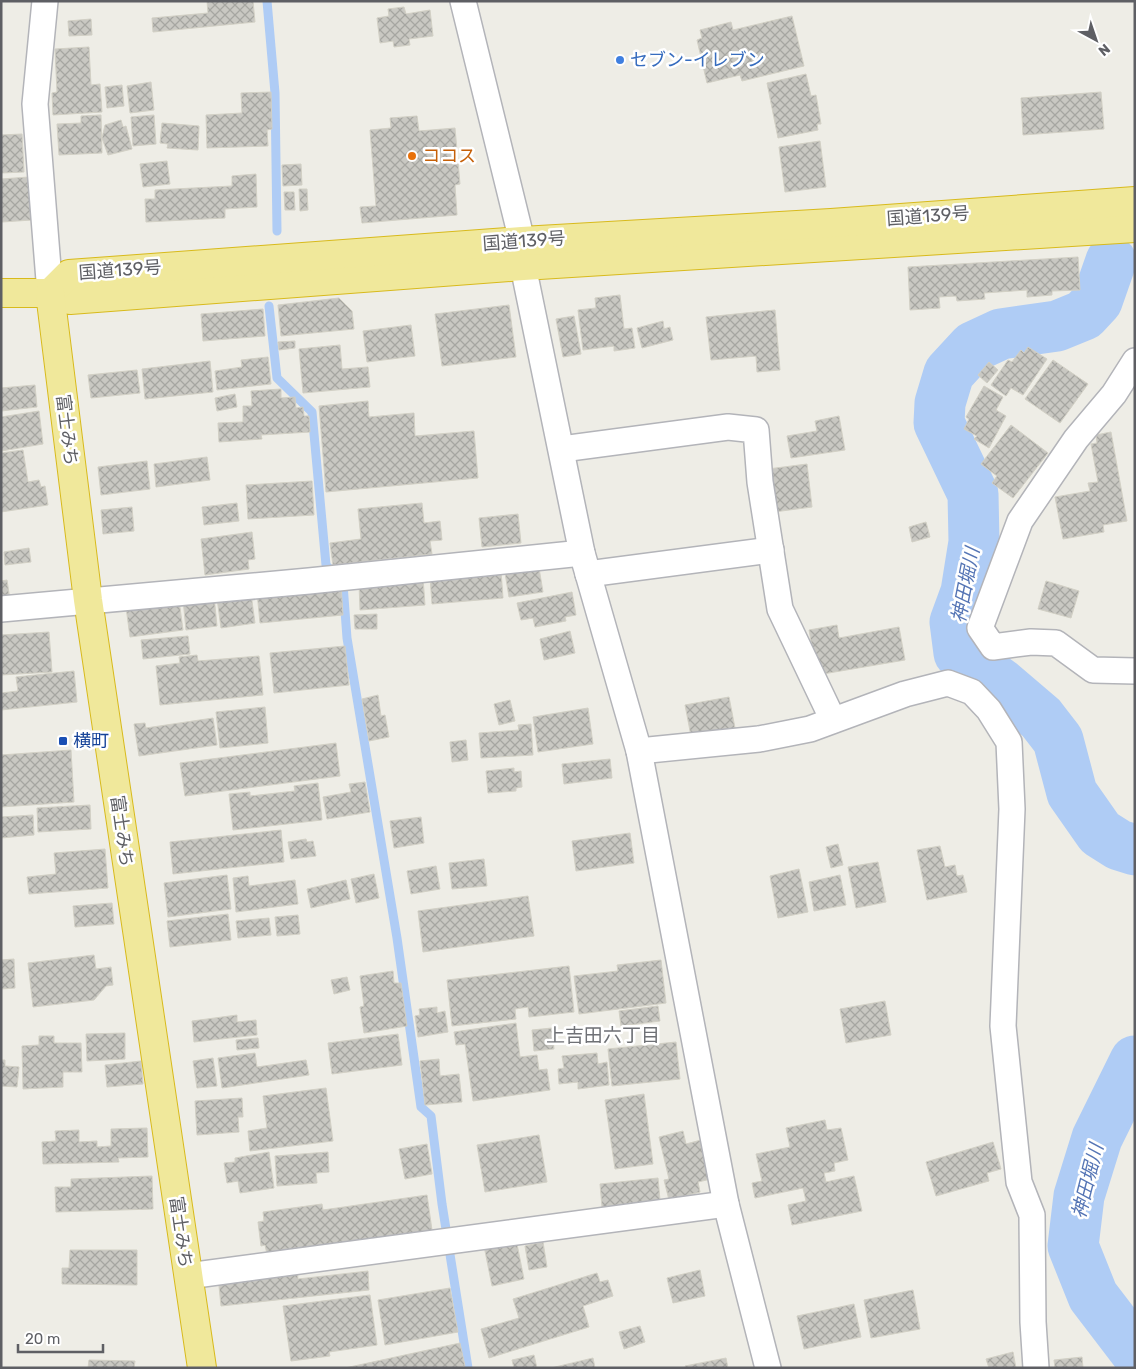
<svg xmlns="http://www.w3.org/2000/svg" width="1136" height="1369" font-family="Rubik,'Noto Sans JP',sans-serif">
<style>
.lines{fill:none;stroke-linecap:round;stroke-linejoin:round}
.stream{stroke:#afccf5;stroke-width:9}
.river{stroke:#afccf5;stroke-width:51}
.building{fill:url(#building-cross-hatch);stroke:#d2d0c5}
.street-casing{stroke:#b3b4b9;stroke-width:28}
.highway-casing{stroke:#d8ba1c;stroke-width:30}
.street{stroke:#fff;stroke-width:25}
.highway{stroke:#f0e89b;stroke-width:28}
.shop-dot{fill:#3f7fe0;stroke:#fff;stroke-width:2}
.food-dot{fill:#e8710a;stroke:#fff;stroke-width:2}
.transit-dot{fill:#1a4fb4;stroke:#fff;stroke-width:2}
.labels{text-anchor:middle;stroke-width:5;stroke-linejoin:round;paint-order:stroke}
.shop-label{font-size:18px;fill:#366cbe;stroke:#fff;text-anchor:start}
.food-label{font-size:18px;fill:#c56008;stroke:#fff;text-anchor:start}
.street-label{font-size:18px;fill:#5e5f64;stroke:#fff}
.transit-label{font-size:18px;fill:#164399;stroke:#fff;text-anchor:start}
.water-label{font-size:19px;font-style:italic;fill:#5575b5;stroke:#fff}
.neighbourhood-label{font-size:19px;fill:#6f7176;stroke:#fff}
</style>
<defs>
<pattern id="building-cross-hatch" width="8" height="8" patternUnits="userSpaceOnUse" patternTransform="scale(1.25)"><rect width="8" height="8" fill="#c9c8c2"/><path d="M0 0l8 8M0 8l8-8" fill="none" stroke="#a6a6a1"/></pattern>
</defs>
<rect width="100%" height="100%" fill="#eeede6"/>
<g class="lines">
<!-- stream -->
<g class="stream">
<path d="M267,1L275,93L277,231"/>
<path d="M269,306L277,378L312,412L326,565L343,584L347,638L397,938L421,1107L431,1116L442,1204L468,1368"/>
</g>
<!-- river -->
<g class="river">
<path d="M1111,261L1097,301L1084,315L1057,326L1001,334L973,347L949,373L940,403L939,423L973,494L974,542L966,592L955,622L959,653L1000,683L1041,718L1058,740L1072,793L1100,833L1119,845L1135,850"/>
<path d="M1135,1061L1097,1138L1079,1196L1073,1246L1093,1296L1135,1351"/>
</g>
</g>
<!-- building -->
<g class="building">
<path d="M207,1H253L255,22L153,32L152,18L208,13Z"/>
<path d="M404,7L406,14L430,10L433,36L409,39L410,45L394,47L393,41L380,43L377,18L389,16L388,9Z"/>
<path d="M792,16L804,66L742,81L740,75L707,83L697,40L702,38L700,30L731,22L733,30Z"/>
<path d="M91,19L92,35L69,36L68,21Z"/>
<path d="M89,47L91,85L100,84L102,112L53,115L52,93L57,92L55,49Z"/>
<path d="M806,74L811,96L816,95L821,124H817L818,130L778,138L767,83Z"/>
<path d="M151,82L154,110L130,113L127,86Z"/>
<path d="M122,85L124,106L107,108L105,87Z"/>
<path d="M271,92L272,129L267,130L268,146L207,148L206,115L242,113L241,93Z"/>
<path d="M1101,92L1104,129L1023,135L1021,98Z"/>
<path d="M101,115L102,153L59,155L57,124L81,123V116Z"/>
<path d="M154,115L156,144L133,146L131,117Z"/>
<path d="M417,116L419,131L455,128L460,184L455,185L457,215L362,223L360,207L376,206L370,130L391,128L390,118Z"/>
<path d="M121,120L123,127L126,126L132,149L108,155L102,138L105,125Z"/>
<path d="M162,123L199,126L198,150L167,148L168,144L160,143Z"/>
<path d="M22,134L24,172L1,173V135Z"/>
<path d="M820,141L826,187L785,192L779,147Z"/>
<path d="M167,161L170,184L143,187L140,164Z"/>
<path d="M301,164L302,185L283,186L282,165Z"/>
<path d="M256,174L257,207L225,209V218L146,222L145,199H155V190L232,186V176Z"/>
<path d="M29,177L32,220L2,222L1,179Z"/>
<path d="M299,189H307L308,210L300,211Z"/>
<path d="M284,192H294L295,210H285Z"/>
<path d="M1078,257L1080,290L1052,291V295L1027,297V290L984,293L985,299L957,301L956,296L939,297L940,308L910,310L908,267Z"/>
<path d="M620,295L624,329L632,328L635,348L614,351V346L583,350L578,310L596,308L595,298Z"/>
<path d="M339,298L352,311L354,329L281,336L278,305Z"/>
<path d="M509,305L516,357L442,366L435,314Z"/>
<path d="M263,309L265,336L203,341L201,314Z"/>
<path d="M775,310L780,370L757,372L756,356L711,360L706,317Z"/>
<path d="M574,316L581,354L563,357L556,319Z"/>
<path d="M663,321L664,329L670,327L673,340L642,348L637,328Z"/>
<path d="M411,325L415,356L367,362L363,331Z"/>
<path d="M295,341V348L279,350L278,342Z"/>
<path d="M340,345L342,369L368,367L370,387L303,393L299,349Z"/>
<path d="M1028,347L1047,359L1023,395L1011,388L1006,396L991,385L1008,360L1012,362L1021,350L1024,353Z"/>
<path d="M268,357L271,384L217,390L215,371L242,367L241,360Z"/>
<path d="M1053,360L1088,384L1060,423L1025,399Z"/>
<path d="M210,361L213,392L145,399L142,369Z"/>
<path d="M989,362L998,370L987,383L978,375Z"/>
<path d="M137,370L140,393L91,398L88,375Z"/>
<path d="M35,385L37,407L1,411V388Z"/>
<path d="M984,386L1003,397L996,410L1006,416L989,448L974,439L977,436L964,429L969,419L966,417Z"/>
<path d="M281,389V398L295,397L296,408L303,407L304,416H309L310,432L261,435L262,439L219,442L218,423L243,422V406H252L251,391Z"/>
<path d="M235,394L237,407L217,411L215,398Z"/>
<path d="M368,401L369,417L414,413L415,436L474,431L478,478L326,492L319,406Z"/>
<path d="M39,411L43,444L1,451V417Z"/>
<path d="M839,416L845,450L791,458L787,436L817,431L815,421Z"/>
<path d="M1011,425L1048,453L1013,498L992,483L997,476L981,464Z"/>
<path d="M1111,432L1127,521L1103,525L1104,532L1063,539L1055,497L1090,491L1088,483L1098,482L1091,444L1097,443L1096,435Z"/>
<path d="M23,450L28,482L39,480L41,487L45,486L48,505L1,512V453Z"/>
<path d="M207,457L210,480L156,487L154,464Z"/>
<path d="M147,461L150,489L101,495L98,467Z"/>
<path d="M807,464L812,507L774,512L768,469Z"/>
<path d="M312,481L314,515L248,519L246,485Z"/>
<path d="M237,503L239,521L204,525L202,507Z"/>
<path d="M422,503L424,523L440,521L442,540L430,541L432,554L333,565L330,543L361,539L358,509Z"/>
<path d="M132,507L134,531L103,534L101,510Z"/>
<path d="M518,514L521,543L482,547L479,518Z"/>
<path d="M926,522L930,537L912,542L909,527Z"/>
<path d="M252,532L255,559L248,560L249,569L205,575L201,539Z"/>
<path d="M29,548L31,562L5,565L4,552Z"/>
<path d="M539,568L543,592L509,597L505,573Z"/>
<path d="M501,571L503,598L432,604L430,577Z"/>
<path d="M423,578L425,605L360,610L359,583Z"/>
<path d="M7,580L10,600L1,602V581Z"/>
<path d="M1046,581L1079,591L1071,618L1038,609Z"/>
<path d="M341,584L343,615L260,623L257,592Z"/>
<path d="M572,592L576,615L565,617L566,621L535,627L533,618L521,620L517,603Z"/>
<path d="M251,594L255,623L221,628L217,598Z"/>
<path d="M214,596L217,626L186,630L183,599Z"/>
<path d="M179,600L183,630L130,637L126,607Z"/>
<path d="M377,614V629H355L354,615Z"/>
<path d="M837,625L839,638L899,627L905,660L817,675L809,630Z"/>
<path d="M570,631L575,653L544,660L540,639Z"/>
<path d="M49,632L52,672L1,675V635Z"/>
<path d="M188,636L190,654L143,659L141,640Z"/>
<path d="M345,646L349,685L274,693L270,653Z"/>
<path d="M197,655L198,661L259,656L263,695L160,705L156,666L180,663L179,657Z"/>
<path d="M74,671L77,702L1,710V693L18,691L16,677Z"/>
<path d="M378,695L381,716L385,715L389,737L369,741L362,699Z"/>
<path d="M729,697L735,728L691,736L685,705Z"/>
<path d="M510,700L515,721L499,725L494,704Z"/>
<path d="M265,707L268,743L220,748L216,712Z"/>
<path d="M588,708L593,744L538,752L533,717Z"/>
<path d="M213,718L217,745L139,756L134,724L145,723L146,728Z"/>
<path d="M531,724L533,755L481,758L479,733L519,730L518,725Z"/>
<path d="M466,740L468,760L452,762L450,742Z"/>
<path d="M336,743L340,776L185,796L180,763Z"/>
<path d="M71,750L74,802L1,807V755Z"/>
<path d="M610,759L612,778L564,784L562,764Z"/>
<path d="M514,768V772L521,771L522,787L516,788V791L488,793L486,771Z"/>
<path d="M365,782L370,812L327,819L323,797L351,792L349,784Z"/>
<path d="M318,783L322,820L233,830L229,794L250,792V796L295,791L294,786Z"/>
<path d="M90,805L91,829L38,832L37,808Z"/>
<path d="M33,815L34,835L1,838V817Z"/>
<path d="M421,817L424,843L394,848L390,821Z"/>
<path d="M281,830L284,862L173,874L170,842Z"/>
<path d="M630,833L634,863L576,871L572,841Z"/>
<path d="M306,839L307,842L313,841L316,856L291,859L288,842Z"/>
<path d="M838,844L843,865L831,868L826,847Z"/>
<path d="M940,846L945,867L955,865L957,876L963,875L967,892L927,900L917,850Z"/>
<path d="M105,849L108,888L29,894L27,877L56,874L54,853Z"/>
<path d="M484,859L487,886L452,889L449,863Z"/>
<path d="M878,862L886,902L856,908L848,867Z"/>
<path d="M436,866L440,889L411,894L407,871Z"/>
<path d="M799,869L808,912L778,918L770,876Z"/>
<path d="M374,874L379,898L356,903L351,879Z"/>
<path d="M227,875L231,909L168,917L164,883Z"/>
<path d="M840,875L846,905L814,911L809,882Z"/>
<path d="M248,876L249,886L295,880L298,904L236,912L233,878Z"/>
<path d="M346,880L350,899L311,908L307,889Z"/>
<path d="M528,896L534,936L423,952L418,911Z"/>
<path d="M112,903L114,924L75,927L73,906Z"/>
<path d="M228,914L231,940L170,947L167,921Z"/>
<path d="M298,915L300,934L277,936L275,917Z"/>
<path d="M269,918L271,935L238,938L236,921Z"/>
<path d="M94,955L96,969L111,967L113,985L106,986L94,1000L33,1007L28,963Z"/>
<path d="M14,959L15,988L1,989V960Z"/>
<path d="M661,960L666,1003L579,1014L574,976L618,971L617,965Z"/>
<path d="M569,966L574,1012L529,1017L528,1007L515,1009L516,1019L452,1026L447,980Z"/>
<path d="M393,971L394,983H401L407,1026L364,1033L360,1007L364,1006L360,976Z"/>
<path d="M347,977L350,990L334,994L331,980Z"/>
<path d="M885,1001L891,1035L846,1043L840,1009Z"/>
<path d="M658,1006L660,1021L621,1026L619,1011Z"/>
<path d="M437,1007V1013L445,1011L448,1032L418,1037L415,1016L420,1015L419,1009Z"/>
<path d="M237,1015V1022L256,1020L257,1035L194,1042L192,1021Z"/>
<path d="M516,1023L520,1057L537,1055L539,1070L547,1069L550,1090L473,1101L465,1044L456,1045L454,1032Z"/>
<path d="M552,1028L554,1049L534,1051L532,1030Z"/>
<path d="M125,1033V1059L87,1061L86,1034Z"/>
<path d="M398,1034L402,1065L332,1074L328,1043Z"/>
<path d="M39,1036H54V1043H81L82,1072H63V1087L23,1089L22,1046L39,1045Z"/>
<path d="M258,1038L259,1048L237,1050L236,1040Z"/>
<path d="M676,1042L680,1079L612,1086L608,1049Z"/>
<path d="M255,1053L257,1067L306,1060L309,1075L222,1088L218,1058Z"/>
<path d="M597,1053L598,1064L607,1062L609,1085L578,1089V1082L559,1084L558,1069L564,1068L562,1056Z"/>
<path d="M213,1058L217,1086L197,1088L193,1061Z"/>
<path d="M439,1059L440,1076L459,1074L462,1102L425,1105L420,1061Z"/>
<path d="M1,1060H5V1066L19,1067L17,1087L1,1086Z"/>
<path d="M141,1061L143,1084L107,1087L105,1065Z"/>
<path d="M326,1088L333,1141L250,1151L248,1131L267,1128L263,1096Z"/>
<path d="M644,1094L653,1164L615,1169L605,1100Z"/>
<path d="M242,1098L243,1117H238L239,1132L197,1135L195,1101Z"/>
<path d="M825,1120L827,1130L841,1128L848,1160L834,1163L835,1171L824,1173L826,1182L854,1176L862,1211L792,1225L788,1205L806,1201L803,1188L755,1198L752,1183L762,1181L756,1154L790,1147L786,1128Z"/>
<path d="M147,1128L148,1157L118,1158L119,1162L43,1164L42,1142L56,1141L55,1131L79,1130V1142L97,1141V1147L111,1146V1129Z"/>
<path d="M683,1131L686,1144L701,1140L711,1179L698,1182L700,1192L669,1200L664,1180L669,1179L659,1137Z"/>
<path d="M539,1135L547,1182L485,1192L477,1145Z"/>
<path d="M993,1142L1001,1169L987,1173L989,1181L936,1196L926,1162Z"/>
<path d="M427,1144L432,1174L405,1179L399,1149Z"/>
<path d="M269,1152L274,1188L240,1193L238,1181L227,1183L224,1163L235,1162V1158Z"/>
<path d="M328,1152L329,1172L316,1173L317,1183L277,1186L275,1156Z"/>
<path d="M152,1176L153,1209L56,1212L55,1187H71V1179Z"/>
<path d="M658,1178L660,1200L602,1207L600,1184Z"/>
<path d="M427,1195L432,1230L267,1254L265,1245L261,1246L258,1222L264,1221L263,1212L322,1204L323,1210Z"/>
<path d="M516,1239L524,1279L492,1286L484,1246Z"/>
<path d="M543,1242L547,1267L529,1270L525,1246Z"/>
<path d="M70,1250H137V1285L62,1284V1268H69Z"/>
<path d="M297,1267L298,1279L368,1271L369,1290L221,1306L218,1276Z"/>
<path d="M700,1270L705,1296L673,1303L667,1278Z"/>
<path d="M597,1273L600,1282L608,1280L613,1296L583,1306L589,1327L489,1358L481,1329L519,1318L513,1299Z"/>
<path d="M450,1288L458,1332L385,1345L378,1300Z"/>
<path d="M913,1290L920,1329L871,1338L864,1300Z"/>
<path d="M370,1295L377,1345L329,1352L330,1356L291,1361L283,1306Z"/>
<path d="M854,1304L861,1337L804,1349L797,1316Z"/>
<path d="M640,1326L645,1342L624,1349L619,1332Z"/>
<path d="M460,1343L465,1366L459,1368H345Z"/>
<path d="M1013,1352L1016,1368H989L986,1359Z"/>
<path d="M534,1355L537,1368H514L512,1360Z"/>
<path d="M1082,1357L1083,1368H1094H1055L1054,1360Z"/>
<path d="M593,1358L595,1368H551Z"/>
<path d="M726,1358L728,1368H686L685,1366Z"/>
<path d="M89,1360L135,1361L134,1368H88Z"/>
</g>
<g class="lines">
<defs>
<g id="street">
<path d="M45,1L35,104L50,293"/>
<path d="M463,1L522,241L523,266L582,553L639,751L726,1204L768,1368"/>
<path d="M1135,361L1114,394L1076,439L1020,521L980,628L993,647L1031,642L1056,643L1093,670L1135,671"/>
<path d="M562,449L728,427L756,430L760,482L780,609L833,720"/>
<path d="M588,574L771,550"/>
<path d="M1,609L309,581L582,553"/>
<path d="M639,751L759,739L810,729L905,694L948,683L972,692L989,710L1009,742L1012,809L1003,1026L1019,1182L1032,1215L1033,1322L1036,1368"/>
<path d="M188,1276L726,1204"/>
</g>
<g id="highway">
<path d="M1,293H50L70,300L523,266L1135,228"/>
<path d="M50,293L69,274L522,241L831,223L1135,201"/>
<path d="M50,293L88,600L202,1368"/>
</g>
</defs>
<!-- street casing -->
<use href="#street" class="street-casing"/>
<!-- highway casing -->
<use href="#highway" class="highway-casing"/>
<!-- street -->
<use href="#street" class="street"/>
<!-- highway -->
<use href="#highway" class="highway"/>
</g>
<!-- markers -->
<circle class="shop-dot" cx="620" cy="60" r="5"/>
<circle class="food-dot" cx="412" cy="156" r="5"/>
<rect class="transit-dot" x="58" y="736" width="10" height="10" rx="2.5"/>
<g class="labels">
<!-- shop labels -->
<g class="shop-label">
<text x="630" y="66">セブン-イレブン</text>
</g>
<!-- food labels -->
<g class="food-label">
<text x="422" y="162">ココス</text>
</g>
<!-- street labels -->
<g class="street-label">
<text transform="translate(928 216) rotate(-4)" y="6">国道139号</text>
<text transform="translate(524 241) rotate(-4)" y="6">国道139号</text>
<text transform="translate(120 270) rotate(-4)" y="6">国道139号</text>
<text transform="translate(67 430) rotate(83)" y="6">富士みち</text>
<text transform="translate(122 831) rotate(82)" y="6">富士みち</text>
<text transform="translate(181 1232) rotate(82)" y="6">富士みち</text>
</g>
<!-- transit labels -->
<g class="transit-label">
<text x="73" y="747">横町</text>
</g>
<!-- water labels -->
<g class="water-label">
<text transform="translate(965 585) rotate(-79)" y="7">神田堀川</text>
<text transform="translate(1087 1181) rotate(-76)" y="7">神田堀川</text>
</g>
<!-- neighbourhood labels -->
<g class="neighbourhood-label">
<text x="603" y="1042">上吉田六丁目</text>
</g>
</g>
<!-- border -->
<rect width="1136" height="1369" fill="none" stroke="#5e5f64" stroke-width="5"/>
<!-- north arrow -->
<g transform="translate(1096 40) rotate(140)" stroke="#ffffff" stroke-width="4" paint-order="stroke">
<path d="M0-4L9 19L0 12L-9 19Z" fill="#5e5f64"/>
<text y="-8" font-size="14" font-weight="bold" text-anchor="middle" fill="#5e5f64">N</text>
</g>
<!-- scale -->
<path d="M18 1344v8h85v-8" fill="none" stroke="#5e5f64" stroke-width="2.5"/>
<text x="25" y="1344" font-size="15" fill="#5e5f64" stroke="#ffffff" stroke-width="4" paint-order="stroke">20 m</text>
</svg>
